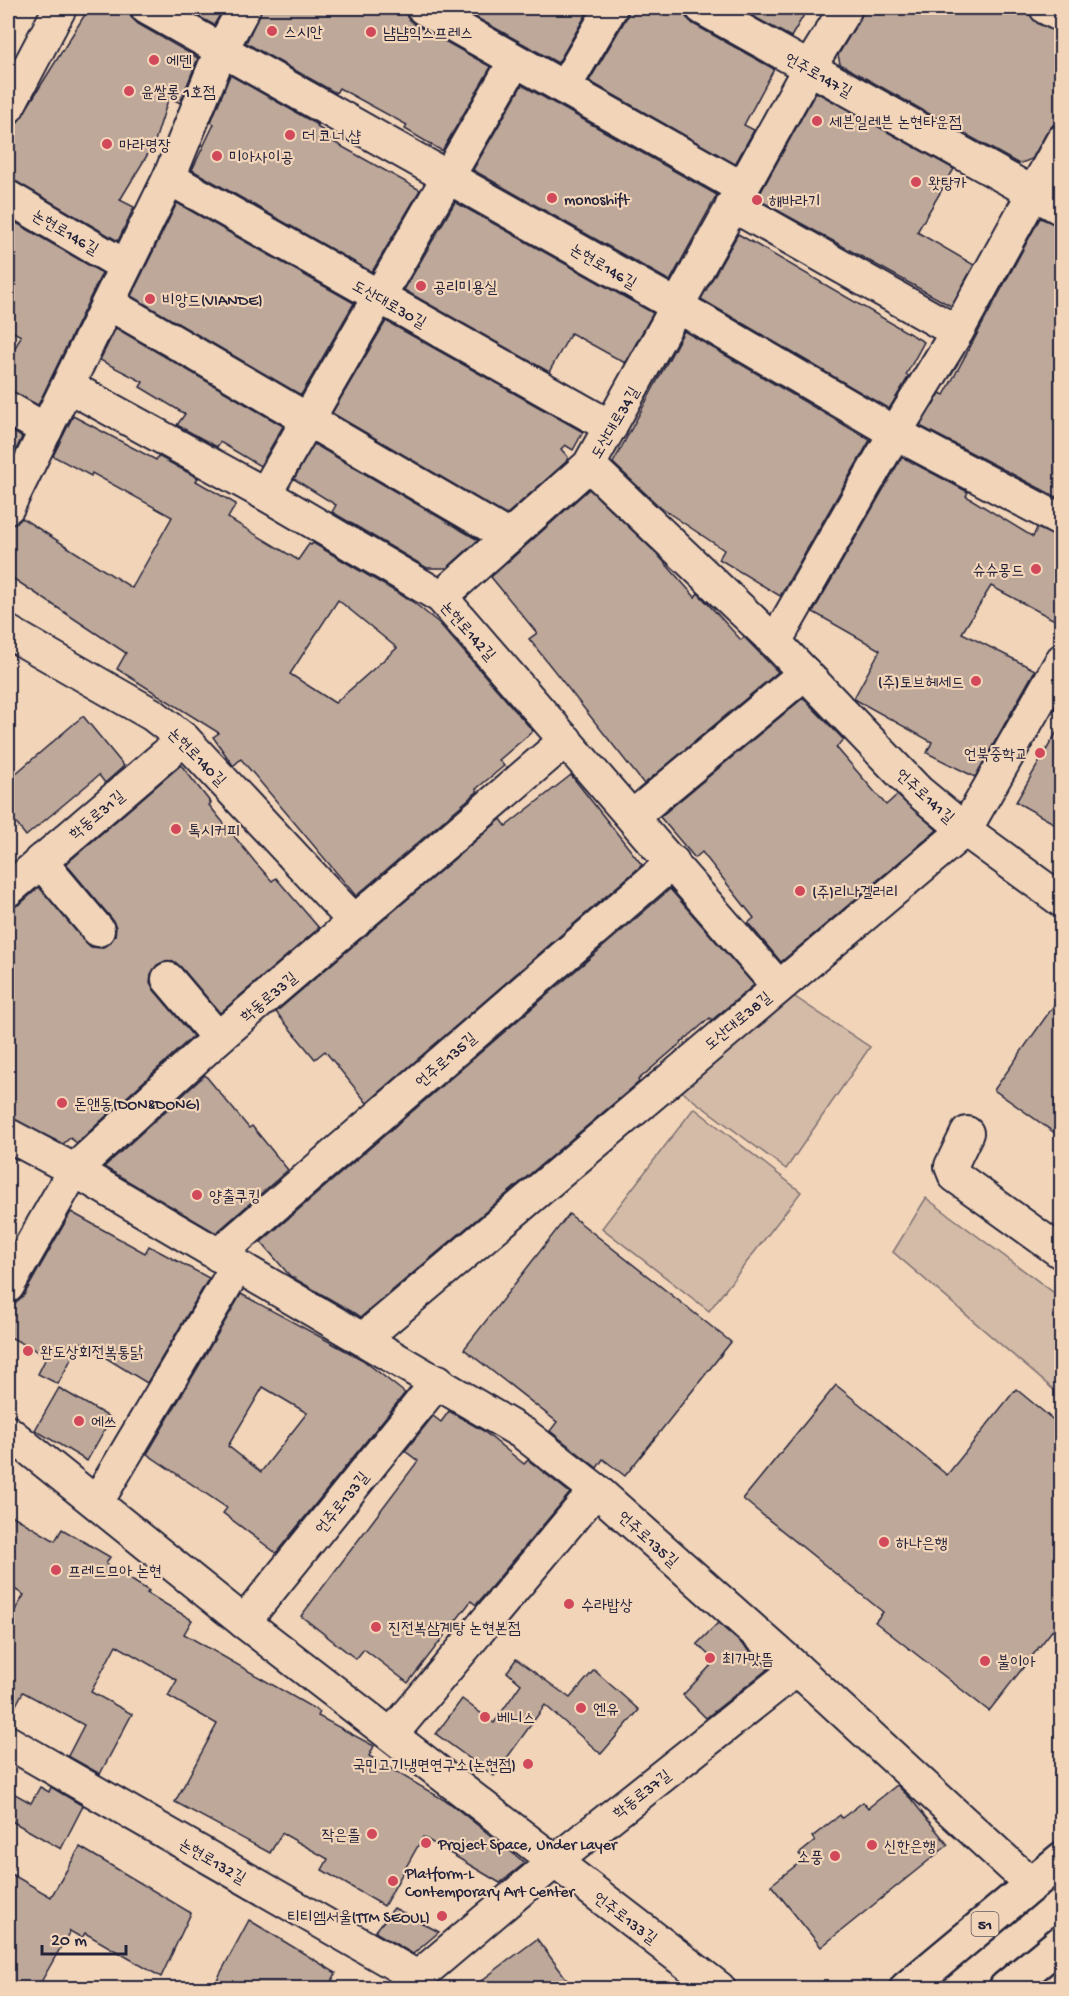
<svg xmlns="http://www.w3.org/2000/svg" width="1069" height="1996" font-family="'Gochi Hand','Poor Story',sans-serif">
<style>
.green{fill:#d4bba7;stroke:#7b6e71;stroke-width:1.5}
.building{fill:#bea89a;stroke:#22223b;stroke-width:1.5;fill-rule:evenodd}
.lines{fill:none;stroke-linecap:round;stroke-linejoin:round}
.minor-casing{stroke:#22223b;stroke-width:36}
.major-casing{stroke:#22223b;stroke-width:38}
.minor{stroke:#f2d5b9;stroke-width:32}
.major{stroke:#f2d5b9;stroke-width:33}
.poi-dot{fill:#d1495b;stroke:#f2d5b9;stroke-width:2}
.labels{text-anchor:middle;stroke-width:4.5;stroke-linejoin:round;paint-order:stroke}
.shield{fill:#f2d5b9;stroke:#605861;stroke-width:1.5}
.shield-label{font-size:15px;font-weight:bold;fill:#22223b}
.poi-label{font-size:16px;fill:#22223b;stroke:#f2d5b9;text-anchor:start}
.street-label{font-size:16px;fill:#22223b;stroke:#f2d5b9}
</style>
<rect width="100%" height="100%" fill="#f2d5b9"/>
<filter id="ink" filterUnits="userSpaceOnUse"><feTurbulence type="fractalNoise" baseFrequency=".0167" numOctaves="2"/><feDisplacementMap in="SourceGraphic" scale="12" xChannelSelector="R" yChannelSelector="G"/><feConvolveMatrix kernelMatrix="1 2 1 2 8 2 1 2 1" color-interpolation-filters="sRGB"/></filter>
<g filter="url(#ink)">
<!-- green -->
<g class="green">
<path d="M792,995L870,1047L786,1169L681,1091Z"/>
<path d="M694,1108L801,1192L709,1311L602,1228Z"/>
<path d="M926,1198L1061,1298V1396L893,1252Z"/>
</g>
<!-- building -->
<g class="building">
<path d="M89,8H129L131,17L138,24L198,58L180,103L169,97L154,144L120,200L134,207L118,241L17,182L8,179V138Z"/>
<path d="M183,8H224L214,25Z"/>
<path d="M262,8H405L407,17L414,24L491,67L442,151L405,129L407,125L339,88L336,93L246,43Z"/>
<path d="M459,8H590L558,63Z"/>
<path d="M629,8H684L686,17L693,24L774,69L744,125L754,130L735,164L589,81L627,17Z"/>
<path d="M738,8H808L791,37Z"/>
<path d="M864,8H1019L1029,13L1038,24L1062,34V123L1053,125L1047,132L1032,159L1019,164L840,64L838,55L861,17Z"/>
<path d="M230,75L318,125L317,127L324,131L321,135L420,190L372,272L192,170L214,124L211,122Z"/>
<path d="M522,85L717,195L670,281L473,170Z"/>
<path d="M816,92L954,169L917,232L974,265L951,306L757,199Z"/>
<path d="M455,202L653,313L625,363L571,333L549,372L404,290Z"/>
<path d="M177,203L354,303L301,395L131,296Z"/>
<path d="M8,218L102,273L38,405L8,390V362L21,336L8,329Z"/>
<path d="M1040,218L1062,227V500L920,426L940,393L944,395Z"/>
<path d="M738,234L924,342L906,375L909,376L889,409L701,299Z"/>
<path d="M386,321L583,432L573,450L565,445L561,449L568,457L566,462L506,515L332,413Z"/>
<path d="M116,328L283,426L260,466L220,442L217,447L177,425L185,414L140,387L143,382L100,360Z"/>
<path d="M684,331L870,440L780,596L719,559L724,550L661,508L613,463Z"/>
<path d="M73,416L156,460L158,456L198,478L196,481L236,504L228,518L298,560L309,544L311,545L313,543L413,602L439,623L533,731L499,760L504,766L476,789L478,791L356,896L241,759L233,766L232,764L213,737L219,733L117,669L126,653L8,575V525L18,522L22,518L132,588L172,517L92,473L91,476L53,456ZM338,600L397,648L335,703L290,674Z"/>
<path d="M8,429L22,437L8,467Z"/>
<path d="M314,444L478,540L447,568H427L332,512L336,505L294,479Z"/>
<path d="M902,457L968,492L966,496L1033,537L1037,528L1062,539V624L991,586L962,633L1035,670L975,777L927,753L932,742L856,700L854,698L880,650L813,612Z"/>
<path d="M589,489L657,554L695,597L698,593L741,640L744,637L778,672L644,784L529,639L537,633L491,577Z"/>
<path d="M803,698L844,740L836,747L886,805L897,795L937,830L781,962L748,923L754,918L702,852L695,858L660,817Z"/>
<path d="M83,716L124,766L105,783L99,775L26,836L8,813V780Z"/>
<path d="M1062,723V828L1016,802Z"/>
<path d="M181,765L211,803L209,805L255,862L272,881L276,878L319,928L220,1013L181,967L175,962L165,961L157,965L151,974L150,982L154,990L193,1036L77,1143L70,1138L63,1144L8,1117V909L20,904L39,887L85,942L91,947L101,948L109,944L115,936L116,927L112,919L66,864Z"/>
<path d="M571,775L642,865L367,1103L325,1051L315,1059L276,1012L501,819L506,826Z"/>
<path d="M670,889L754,985L712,1020L710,1018L638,1080L639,1082L361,1317L290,1276L261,1242Z"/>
<path d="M1062,994V1138L994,1090Z"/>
<path d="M205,1075L249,1128L252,1126L288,1170L216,1233L104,1167Z"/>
<path d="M71,1212L145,1253L149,1246L209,1278L147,1383L80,1342L58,1384L38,1374L47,1356L8,1336V1319L16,1302L24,1295Z"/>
<path d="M569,1214L731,1342L625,1476L603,1459L597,1468L550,1431L557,1422L464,1349Z"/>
<path d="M241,1294L363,1360L405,1393L276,1553L223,1513L227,1508L147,1454ZM263,1387L307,1413L261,1472L228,1446Z"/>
<path d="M836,1385L947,1475L1016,1389L1062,1427V1618L989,1711L875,1622L883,1612L743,1499Z"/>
<path d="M59,1388L111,1418L87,1461L35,1430Z"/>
<path d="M449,1411L482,1430L524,1464L528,1460L570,1493L476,1605L471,1601L408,1683L364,1649L356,1659L301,1616L418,1461L405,1451L433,1416L441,1422Z"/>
<path d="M8,1513L55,1541L62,1529L110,1557L106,1564L149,1591L147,1593L192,1620L184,1634L320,1712L318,1716L374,1746L369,1756L451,1804L525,1863L500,1883L423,1837L384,1906L322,1870L328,1859L282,1833L270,1853L175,1802L217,1724L168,1696L177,1680L116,1645L91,1692L132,1714L100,1774L68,1756L84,1725L23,1692L8,1720V1622L24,1595L8,1585Z"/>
<path d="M718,1623L769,1668L706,1718L683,1695L715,1661L697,1644Z"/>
<path d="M516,1659L570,1698L594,1670L639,1710L601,1754L545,1705L494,1776L436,1734L462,1699L494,1723L521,1684L507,1672Z"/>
<path d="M897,1785L911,1799L948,1845L821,1947L771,1885L804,1859L799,1854L815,1841L812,1837L840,1815L842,1818L863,1802L868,1808Z"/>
<path d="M40,1787L49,1792L51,1787L83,1806L61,1849L8,1819V1790L31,1803Z"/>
<path d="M80,1847L191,1913L161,1977L85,1933L82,1938L70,1931L37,1989H8V1872L51,1897Z"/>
<path d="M394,1908L439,1932L413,1954L375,1932Z"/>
<path d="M249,1920L336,1973L328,1989H212Z"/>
<path d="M537,1939L574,1989H470Z"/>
</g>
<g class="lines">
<defs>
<g id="minor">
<path d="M147,8L679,307L895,433L1062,521"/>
<path d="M423,8L742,188"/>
<path d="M702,8L1062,209"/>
<path d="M1046,8L1062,16"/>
<path d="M564,88L611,8"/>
<path d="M8,107L60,8"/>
<path d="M169,178L611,427"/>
<path d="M8,197L125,266"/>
<path d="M732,205L957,332"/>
<path d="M108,303L509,537"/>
<path d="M68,386L265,494L441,597L778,986"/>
<path d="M8,408L46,430"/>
<path d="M589,465L775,642L918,791L965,830L1062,901"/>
<path d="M265,494L515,61"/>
<path d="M8,507L169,178L221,50L244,8"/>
<path d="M441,597L589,465L809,68L846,8"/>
<path d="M8,632L153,715L184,739L355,922"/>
<path d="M775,642L895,433L957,332L1062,141"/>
<path d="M633,816L805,673"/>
<path d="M40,861L98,930"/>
<path d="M8,890L184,739"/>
<path d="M168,979L218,1038"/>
<path d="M967,1133L951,1166L955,1176L1062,1253"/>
<path d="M8,1135L74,1170L524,1434L596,1490L797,1669L1032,1885"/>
<path d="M218,1255L673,862"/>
<path d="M8,1286L74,1170L218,1038L566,740"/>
<path d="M363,1339L965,830L1062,660"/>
<path d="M8,1432L244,1622L719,1988"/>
<path d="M97,1502L237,1266"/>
<path d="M244,1622L438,1381"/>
<path d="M392,1734L596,1490"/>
<path d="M8,1742L419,1978"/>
<path d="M405,1988L554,1862L797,1669"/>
</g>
<g id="major">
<path d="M907,1988L1062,1859"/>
<path d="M1006,1988L1062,1942"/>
</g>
</defs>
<!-- minor casing -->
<use href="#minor" class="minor-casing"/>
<!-- major casing -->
<use href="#major" class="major-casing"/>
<!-- minor -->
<use href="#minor" class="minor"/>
<!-- major -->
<use href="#major" class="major"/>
</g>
</g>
<!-- markers -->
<g class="poi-dot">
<circle cx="272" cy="31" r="6"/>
<circle cx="371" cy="32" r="6"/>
<circle cx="154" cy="60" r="6"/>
<circle cx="129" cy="91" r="6"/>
<circle cx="817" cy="121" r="6"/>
<circle cx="290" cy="135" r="6"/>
<circle cx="107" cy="144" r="6"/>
<circle cx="217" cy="156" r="6"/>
<circle cx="916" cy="182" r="6"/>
<circle cx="552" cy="198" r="6"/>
<circle cx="757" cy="200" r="6"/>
<circle cx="421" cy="286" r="6"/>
<circle cx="150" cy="299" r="6"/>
<circle cx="1036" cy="569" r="6"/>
<circle cx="976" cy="681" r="6"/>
<circle cx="1040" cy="753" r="6"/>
<circle cx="176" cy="829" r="6"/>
<circle cx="800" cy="891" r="6"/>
<circle cx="62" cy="1103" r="6"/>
<circle cx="197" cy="1195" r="6"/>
<circle cx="28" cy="1351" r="6"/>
<circle cx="79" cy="1421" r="6"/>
<circle cx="884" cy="1542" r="6"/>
<circle cx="56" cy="1570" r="6"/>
<circle cx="569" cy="1604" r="6"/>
<circle cx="376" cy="1627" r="6"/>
<circle cx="710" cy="1658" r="6"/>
<circle cx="985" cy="1661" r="6"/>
<circle cx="581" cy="1708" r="6"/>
<circle cx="485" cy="1717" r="6"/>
<circle cx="528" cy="1764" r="6"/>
<circle cx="372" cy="1834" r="6"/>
<circle cx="426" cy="1843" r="6"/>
<circle cx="872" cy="1845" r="6"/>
<circle cx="835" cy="1856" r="6"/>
<circle cx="393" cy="1881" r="6"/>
<circle cx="442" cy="1916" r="6"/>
</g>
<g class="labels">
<!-- shield labels -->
<rect class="shield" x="971.5" y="1912" width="27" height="24" rx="4.5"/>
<g class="shield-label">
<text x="985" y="1929">51</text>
</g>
<!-- poi labels -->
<g class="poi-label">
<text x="284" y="37">스시안</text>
<text x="383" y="38">냠냠익스프레스</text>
<text x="166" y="66">에덴</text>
<text x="141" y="97">윤쌀롱 1호점</text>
<text x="829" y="127">세븐일레븐 논현타운점</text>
<text x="302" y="141">더 코너 샵</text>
<text x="119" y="150">마라명장</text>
<text x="229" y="162">미아사이공</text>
<text x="928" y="188">왓탕카</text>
<text x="564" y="204">monoshift</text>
<text x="769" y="206">해바라기</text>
<text x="433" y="292">공리미용실</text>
<text x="162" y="305">비앙드(VIANDE)</text>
<text x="1024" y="575" text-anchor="end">슈슈몽드</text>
<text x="964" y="687" text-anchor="end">(주)토브헤세드</text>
<text x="1028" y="759" text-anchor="end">언북중학교</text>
<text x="188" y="835">톡시커피</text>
<text x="812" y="897">(주)리나겔러리</text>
<text x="74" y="1109">돈앤동(DON&amp;DONG)</text>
<text x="209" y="1201">양출쿠킹</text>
<text x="40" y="1357">완도상회전복통닭</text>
<text x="91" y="1427">에쓰</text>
<text x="896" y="1548">하나은행</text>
<text x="68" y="1576">프레드므아 논현</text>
<text x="581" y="1610">수라밥상</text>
<text x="388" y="1633">진전복삼계탕 논현본점</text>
<text x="722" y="1664">최가맛뜸</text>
<text x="997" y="1667">불이아</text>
<text x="593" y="1714">엔유</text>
<text x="497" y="1723">베니스</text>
<text x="516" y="1770" text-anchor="end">국민고기냉면연구소(논현점)</text>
<text x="360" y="1840" text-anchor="end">작은뜰</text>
<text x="438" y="1849">Project Space, Under Layer</text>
<text x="884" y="1851">신한은행</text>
<text x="823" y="1862" text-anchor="end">소풍</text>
<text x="405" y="1878">Platform-L<tspan x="405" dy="18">Contemporary Art Center</tspan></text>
<text x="430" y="1922" text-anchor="end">티티엠서울(TTM SEOUL)</text>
</g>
<!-- street labels -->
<g class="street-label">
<text transform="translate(819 74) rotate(29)" y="6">언주로147길</text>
<text transform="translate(66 231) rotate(30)" y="6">논현로146길</text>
<text transform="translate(604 265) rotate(30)" y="6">논현로146길</text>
<text transform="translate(390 303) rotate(29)" y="6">도산대로30길</text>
<text transform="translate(614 422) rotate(-60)" y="6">도산대로34길</text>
<text transform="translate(469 630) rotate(48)" y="6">논현로142길</text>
<text transform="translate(198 756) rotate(45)" y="6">논현로140길</text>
<text transform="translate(926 795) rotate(42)" y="6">언주로141길</text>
<text transform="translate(96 814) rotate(-40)" y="6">학동로31길</text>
<text transform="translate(268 996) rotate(-40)" y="6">학동로33길</text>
<text transform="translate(737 1020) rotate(-40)" y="6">도산대로38길</text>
<text transform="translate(445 1059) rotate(-41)" y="6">언주로135길</text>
<text transform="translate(341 1502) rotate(-51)" y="6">언주로133길</text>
<text transform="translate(649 1538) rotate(42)" y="6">언주로135길</text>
<text transform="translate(641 1793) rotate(-38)" y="6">학동로37길</text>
<text transform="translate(213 1860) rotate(30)" y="6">논현로132길</text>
<text transform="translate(626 1917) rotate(37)" y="6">언주로133길</text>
</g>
</g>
<!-- margin -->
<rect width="1069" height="1996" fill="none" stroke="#f2d5b9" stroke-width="30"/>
<rect x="15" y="15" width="1039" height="1966" fill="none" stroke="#22223b" stroke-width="2" filter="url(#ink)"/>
<!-- scale -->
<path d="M42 1945v9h84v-9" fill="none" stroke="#22223b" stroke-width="3"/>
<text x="51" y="1945" font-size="18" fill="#22223b" stroke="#f2d5b9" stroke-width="4.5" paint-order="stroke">20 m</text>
</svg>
